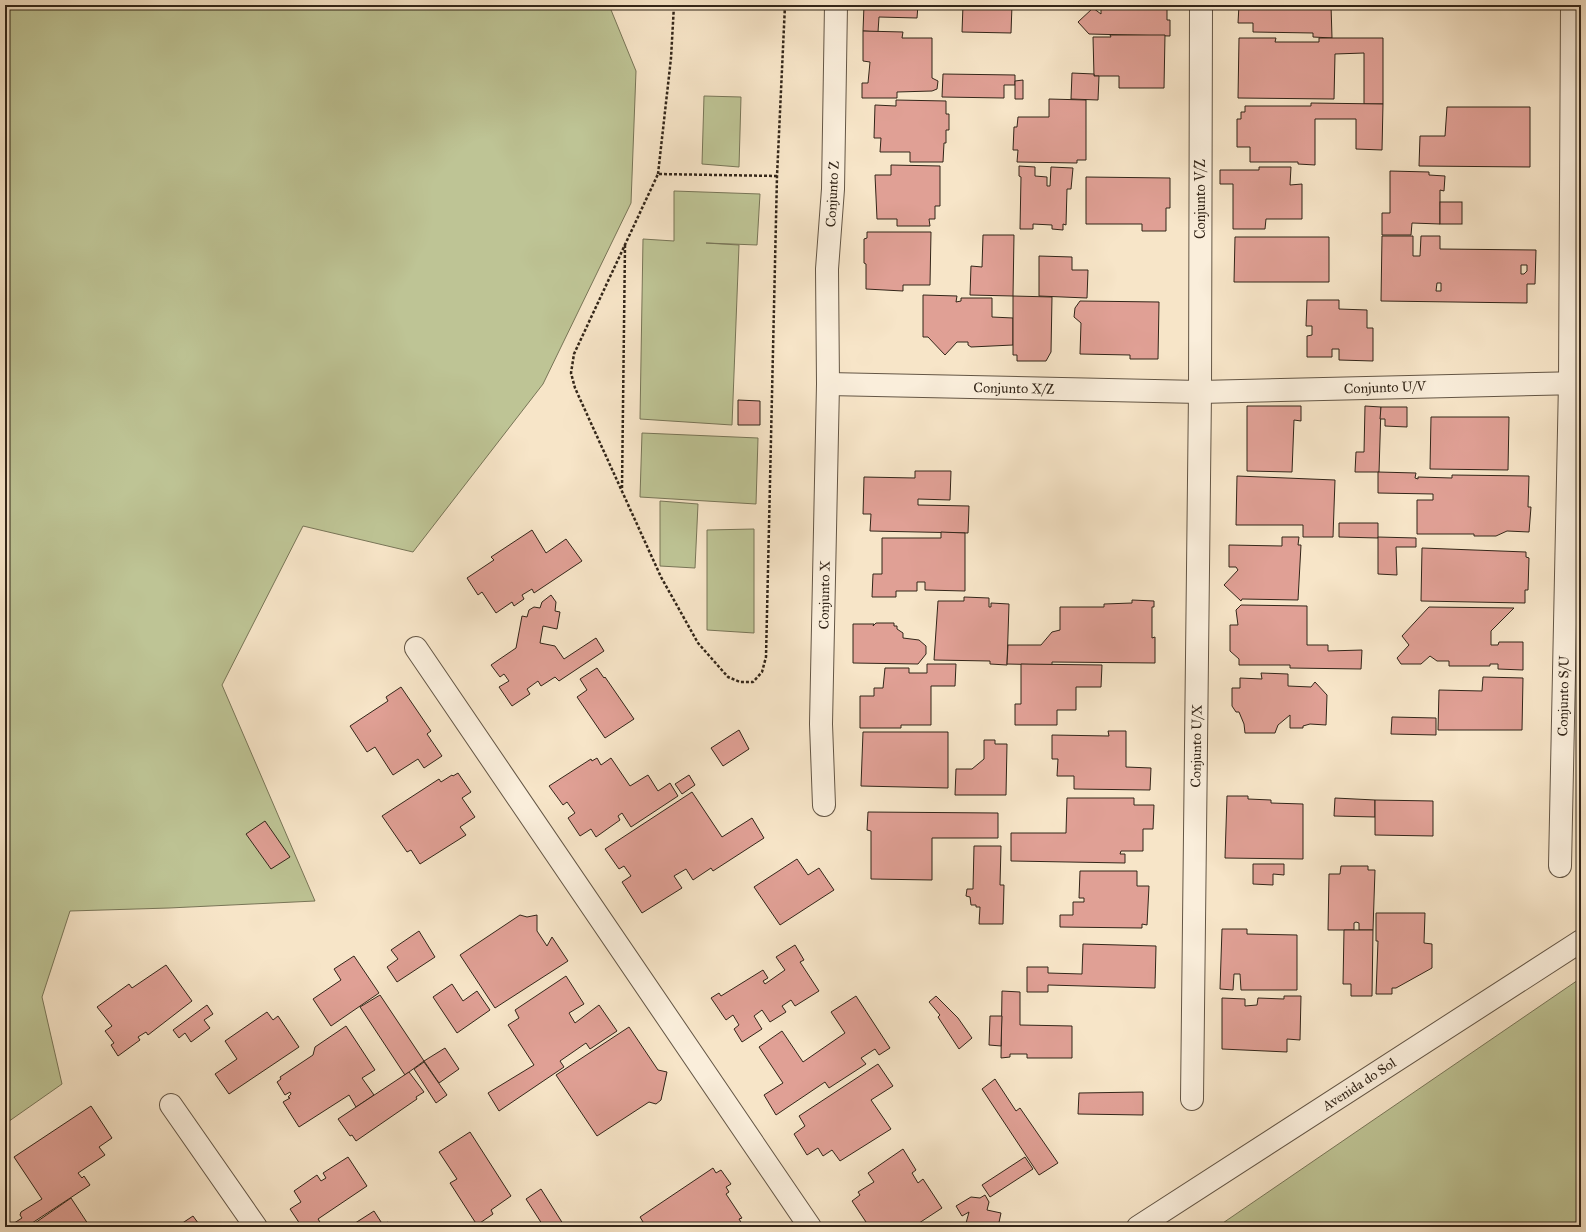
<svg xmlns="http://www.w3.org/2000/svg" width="1586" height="1232" font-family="'IM FELL Great Primer',serif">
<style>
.green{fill:#bec495;stroke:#787557}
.building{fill:#e0a095;stroke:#332619;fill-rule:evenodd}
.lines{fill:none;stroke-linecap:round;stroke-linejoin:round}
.minor-casing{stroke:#645645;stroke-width:24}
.tertiary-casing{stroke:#645645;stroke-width:24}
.path{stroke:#332619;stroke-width:2.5;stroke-dasharray:3 2;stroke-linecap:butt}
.minor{stroke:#faeedb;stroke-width:22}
.tertiary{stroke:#faeedb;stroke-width:22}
.labels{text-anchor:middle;stroke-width:3.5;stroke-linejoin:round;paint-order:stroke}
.street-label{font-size:14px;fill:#332619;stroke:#faeedb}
</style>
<rect width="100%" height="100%" fill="#f7e5c8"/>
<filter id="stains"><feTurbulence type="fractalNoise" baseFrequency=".005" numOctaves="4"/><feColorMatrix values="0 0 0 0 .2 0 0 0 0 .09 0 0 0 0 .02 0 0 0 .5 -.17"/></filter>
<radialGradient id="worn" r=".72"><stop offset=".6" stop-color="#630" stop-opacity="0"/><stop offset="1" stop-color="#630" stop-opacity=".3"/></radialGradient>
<!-- green -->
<g class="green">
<path d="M5,5H609L636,71L631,203L543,384L413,552L303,526L222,685L315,901L169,908L70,911L42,997L62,1084L5,1124Z"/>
<path d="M704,96L741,97L739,167L702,164Z"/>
<path d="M674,191L760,194L757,245L706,243L739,245L732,425L640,419L643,239L674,241Z"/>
<path d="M642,433L758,438L756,504L640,497Z"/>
<path d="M660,501L698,504L695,568L660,566Z"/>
<path d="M754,529V633L707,630V530Z"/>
<path d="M1581,978V1227H1217Z"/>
</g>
<!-- building -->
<g class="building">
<path d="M864,5H918L917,18L879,17L878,32L863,31Z"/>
<path d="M963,5H1012L1011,33L962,32Z"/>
<path d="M1099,5H1167V20H1170V36L1089,34L1078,22L1093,8L1101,14V7Z"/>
<path d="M1239,5H1331L1332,38L1313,37V33L1253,32V23H1238Z"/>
<path d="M863,31L903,32L902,38H932V78L938,81L937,89L932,91L897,92V98H862V83H868L870,62L863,61Z"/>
<path d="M1110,35H1165L1164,88H1119V76H1094L1093,37H1111Z"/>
<path d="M1239,38H1276L1275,42H1319V38H1383V104H1364V53L1335,54L1334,99L1238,98Z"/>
<path d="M1072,73L1094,74V76H1099L1098,100L1071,99Z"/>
<path d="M943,74L1015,75V85H1004V98L942,97Z"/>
<path d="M1023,80V99H1015V81Z"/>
<path d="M1049,99L1086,100V160H1077V163L1017,162L1018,150H1013L1014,127H1017L1018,117H1049Z"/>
<path d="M896,100L946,101V114H949V130H946V143H944L943,162H910V152H880L881,138H874L875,105L896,106Z"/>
<path d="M1311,103L1383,104L1382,150L1356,149V119H1315V165L1298,164V162H1250V147H1237V119H1241V112H1245V106H1311Z"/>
<path d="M1447,107H1530V167L1419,166L1420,136H1445Z"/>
<path d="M891,165L940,166V206H935V219H929L930,226H897V219H877L875,175H891Z"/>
<path d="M1019,166L1035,167V176L1047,177V186H1050L1051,167L1073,168L1071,189H1067L1066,225L1063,224V230L1052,229V225L1033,224V229H1020L1021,177L1019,176Z"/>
<path d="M1259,167H1291L1290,185L1302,184V219H1266L1265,229H1233V184H1220V170H1259Z"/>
<path d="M1390,171L1429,172V175L1445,176L1444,191L1440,190V224L1412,223L1411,235H1382V213H1390Z"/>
<path d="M1086,177L1170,178V208H1166V231H1142V224H1086Z"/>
<rect x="1440" y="202" width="22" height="22"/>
<path d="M867,232H931L930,285H903V291L866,289V264L864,263V239L867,238Z"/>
<path d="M983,235H1014L1013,296L970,295L971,266L982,267Z"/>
<path d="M1382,236H1413V256H1420L1421,236H1440V249L1536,250L1535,284H1527V303L1381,301ZM1521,265H1527V271L1524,274H1521ZM1437,283H1441V291H1436Z"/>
<path d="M1235,237H1329V282H1234Z"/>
<path d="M1039,256L1072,257V270H1088L1087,298L1039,296Z"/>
<path d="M923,295L957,296L956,302L961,301V298H992V317L1013,318V345L971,347L968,345V342H957L945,355L928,337H923Z"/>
<path d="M1013,296L1052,297L1051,352L1046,361H1017V355H1013Z"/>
<path d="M1307,300H1339V309L1367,310V328H1373V361L1339,360V349H1332V357H1307V336L1312,335V326H1306Z"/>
<path d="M1080,301L1159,302L1158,359H1130V355L1080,354L1081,323L1074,317L1075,308Z"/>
<path d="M738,400L760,401V425H738Z"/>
<path d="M1247,406H1301V421L1294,420L1292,472L1247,471Z"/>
<path d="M1365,406L1381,407L1379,472H1355L1356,452H1364Z"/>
<path d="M1381,407H1407V427L1385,426V419H1380Z"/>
<path d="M1431,417H1509L1508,470L1430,469Z"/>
<path d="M915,471H951L950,500L918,499V505L969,506L968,533L870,531L871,514H863L864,477L915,478Z"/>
<path d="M1378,472L1416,473L1415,478L1418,479V477L1452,478V475L1529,476L1528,507H1531L1529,532L1507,531L1496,536H1474V534H1417V500H1433V494L1378,493Z"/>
<path d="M1237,476L1335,480L1333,537H1303V525H1236Z"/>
<path d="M1339,523H1378V538L1339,537Z"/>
<path d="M532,530L546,553L566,539L582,561L534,593L532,589L522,595L524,599L514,606L512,602L496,613L482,592L478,595L467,578L494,560L491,557Z"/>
<path d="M941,532L965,533V591L925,590V582H917V591H896V597H872L873,574H882V538H941Z"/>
<path d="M1282,537H1299L1298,545H1301L1298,600L1242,599L1241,601L1224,585L1238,570L1236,567H1229V545L1282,546Z"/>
<path d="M1378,537L1416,538V547H1396L1397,575L1378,574Z"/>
<path d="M1422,548L1526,552V557L1529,558L1528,590H1525V603L1421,601Z"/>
<path d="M551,595L556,602L555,611L560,612L557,629L543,626L540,643L555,646L564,659L596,638L604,651L559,681L555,677L541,686L538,681L527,689L530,694L512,706L499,687L509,681L504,674L500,677L491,665L516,648L522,616L527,617L529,610L534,607L540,608L542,602Z"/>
<path d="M964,597L989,598V607H991V603L1009,604L1007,665L990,664V661L934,660L938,601H964Z"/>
<path d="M1132,600L1154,601V607H1152V638L1155,637V663L1052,662V665L1007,664L1008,645H1041L1052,632L1060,630V607H1104V604L1132,603Z"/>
<path d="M1241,605L1307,606V645H1328V651L1362,650L1361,669L1290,668V665H1239V659L1230,651V625H1238L1236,610Z"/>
<path d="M1429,607L1514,608L1491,631V645H1498L1499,642H1523V670L1498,669V664H1490V666H1449V661H1437L1430,656L1421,664H1401L1397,658L1409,645L1402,636Z"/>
<path d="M876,623H894V626H897V629L903,633V638L919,640L926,646V654L918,664L853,663V624H874L873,626Z"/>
<path d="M927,664H956L955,686H931V725H901V728H860V696H874V688H883L885,668H909V673H927Z"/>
<path d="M1021,664L1102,665L1101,687H1076V710H1057V725H1015V704H1021Z"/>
<path d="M597,668L604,678L605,677L634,719L605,738L577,697L587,690L580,679Z"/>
<path d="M1261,673L1288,674V686L1311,687L1315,682L1327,695L1326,725L1310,724L1303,726V728H1290V715L1278,725L1275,733H1245L1244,724L1239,712H1236L1232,706V688H1240V678L1262,679Z"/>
<path d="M1483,677L1523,678L1522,730H1438L1439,690L1482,691Z"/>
<path d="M401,687L431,731L427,734L442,756L424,768L418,759L393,775L375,747L367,752L350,726L388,701L386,697Z"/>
<path d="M1392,717L1436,718V735L1391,734Z"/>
<path d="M739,730L749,749L723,766L711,748Z"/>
<path d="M1108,731H1126V767L1151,768L1150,790L1074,789V776H1057L1058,759H1052V735L1109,736Z"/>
<path d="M863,732H948V788L861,786Z"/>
<path d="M984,740H995V744H1007L1006,795H955L956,769H972L984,759Z"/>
<path d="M597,758L601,765L611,758L630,786L648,775L658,791L670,783L678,796L631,827L622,813L618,816L620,820L596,837L591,829L580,836L568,818L575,813L567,802L563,805L549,786L591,759L592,761Z"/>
<path d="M458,773L471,792L462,798L475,817L460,827L466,835L420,864L411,850L407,852L382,816L439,779L441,782L452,775L453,776Z"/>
<path d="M689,775L695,785L682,794L675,784Z"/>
<path d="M692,792L722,837L752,818L764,838L713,871L711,868L693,880L686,869L674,876L682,888L642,913L622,882L631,876L624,866L619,869L605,849Z"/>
<path d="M1227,796H1248V799L1271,800V803L1303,804V859L1225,858Z"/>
<path d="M1067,798H1134V805H1154L1153,829H1143V851H1121L1120,854H1125V863L1011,861V833H1066Z"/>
<path d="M1335,798L1375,800V817L1334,816Z"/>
<path d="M1375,800L1433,801V836L1375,835Z"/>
<path d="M868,812L998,813V838H932V880L871,879V831L867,830Z"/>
<path d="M265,821L290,857L271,869L246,834Z"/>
<path d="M974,846H1001L1000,885H1004L1003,924H979L980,907H976V905H971L970,897L966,896L967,889H973Z"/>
<path d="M797,859L808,875L819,868L834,890L780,925L754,887Z"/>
<path d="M1253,864H1284V875L1273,874V885L1253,884Z"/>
<path d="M1341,866H1368V870H1375L1373,930H1359V923L1356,922L1354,923V930H1328L1329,874H1340Z"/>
<path d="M1080,871H1137V886H1149L1147,925L1142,924V928L1060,927V915H1073V902H1084V898H1079Z"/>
<path d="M1376,913H1425L1424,943L1432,944V968L1396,988H1392V994H1376L1378,941H1376Z"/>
<path d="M520,915L527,917L537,915V931L547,946L552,937L568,961L495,1008L460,955Z"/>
<path d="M1222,929H1247V934L1297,935V990H1241L1240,974H1234L1233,990L1220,989Z"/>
<path d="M1344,930H1373L1372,996H1351V984H1343Z"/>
<path d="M419,931L435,957L397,982L387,967L398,959L391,950Z"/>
<path d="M1083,944L1156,946L1155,988L1048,985V992H1027V967H1048V973L1082,974Z"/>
<path d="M795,945L804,960L800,962L819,991L795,1006L791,1000L782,1006L786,1012L770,1022L762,1010L754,1016L762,1029L742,1042L734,1029L739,1025L733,1015L726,1020L711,998L719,993L721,996L763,970L768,978L763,981L765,984L785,970L776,957Z"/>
<path d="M354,956L379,993L331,1026L313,999L341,980L334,969Z"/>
<path d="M166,965L192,1001L148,1035L146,1032L138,1037L140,1040L118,1056L111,1045L114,1043L105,1031L112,1026L97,1007L129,984L132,988Z"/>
<path d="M566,976L584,1004L569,1013L575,1023L599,1005L617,1031L590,1049L586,1043L560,1061L564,1067L499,1111L488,1093L534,1065L508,1025L519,1018L515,1010Z"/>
<path d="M452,984L463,1001L477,991L490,1010L457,1033L433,997Z"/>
<path d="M1002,991L1020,992V1025L1072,1026V1058H1027V1054H1010V1057L1001,1058Z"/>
<path d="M380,995L424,1061L405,1075L360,1007Z"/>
<path d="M856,996L890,1048L879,1055L875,1049L861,1058L866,1064L829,1088L825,1082L776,1115L764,1095L783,1083L759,1047L782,1031L803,1062L845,1033L831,1012Z"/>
<path d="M936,996L958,1018L972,1038L959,1049L938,1017L940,1015L929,1002Z"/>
<path d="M1284,996H1301L1300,1040L1287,1039V1052L1222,1049V998L1245,999V1006L1257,1005L1258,998L1284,999Z"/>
<path d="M207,1005L213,1014L204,1020L210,1028L191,1042L185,1033L179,1038L173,1030Z"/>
<path d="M267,1012L273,1020L278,1016L299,1047L229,1094L215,1074L237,1059L225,1041Z"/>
<path d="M990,1016H1002L1001,1046L989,1045Z"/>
<path d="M346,1026L375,1070L362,1078L374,1095L356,1107L349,1095L299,1127L283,1102L290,1098L288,1097L291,1094L290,1092L285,1095L277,1082L281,1079L280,1077L313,1055L315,1047Z"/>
<path d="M629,1027L658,1070L667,1072L661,1100L656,1104L649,1102L597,1136L556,1075Z"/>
<path d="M445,1048L459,1069L439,1083L424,1061Z"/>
<path d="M424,1062L447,1095L436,1103L414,1069Z"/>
<path d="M878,1064L893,1086L871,1100L891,1129L840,1161L832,1150L823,1156L818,1148L807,1155L794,1134L805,1126L799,1116Z"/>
<path d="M409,1072L424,1092L416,1097L417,1099L356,1141L352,1135L350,1136L338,1119Z"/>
<path d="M995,1079L1016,1111L1020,1108L1058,1163L1039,1175L982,1089Z"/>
<path d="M1143,1092V1115L1078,1114L1079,1093Z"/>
<path d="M91,1106L112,1138L99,1147L105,1155L78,1173L82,1178L84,1176L90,1185L26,1227H8L22,1218L20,1215L21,1212L42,1199L14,1157Z"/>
<path d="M470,1132L511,1196L491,1210L493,1214L477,1225L450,1183L457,1179L439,1152Z"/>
<path d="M903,1149L916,1170L912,1173L918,1183L923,1179L942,1208L913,1227H858L866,1222L852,1201L860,1195L858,1192L874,1182L868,1173Z"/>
<path d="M348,1157L367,1186L318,1219L323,1227H302L290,1209L301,1202L294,1191L317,1175L321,1181L326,1178L323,1173Z"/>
<path d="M1025,1157L1033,1169L990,1197L982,1185Z"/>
<path d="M713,1168L716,1173L721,1170L731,1184L726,1187L729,1192L726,1194L742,1218L739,1219L744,1227H646L640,1217Z"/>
<path d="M541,1189L565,1227H544L526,1199Z"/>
<path d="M985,1195L989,1202L987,1210L1001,1213L998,1227H965L969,1212L962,1216L956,1206L971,1197L980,1198Z"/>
<path d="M71,1198L90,1227H38L35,1223Z"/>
<path d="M374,1211L383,1225L388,1222L391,1227H349Z"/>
<path d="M193,1216L201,1227H183L181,1224Z"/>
</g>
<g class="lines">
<defs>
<g id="minor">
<path d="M828,384L1200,392L1581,383"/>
<path d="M416,648L810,1227"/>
<path d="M824,805L821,724L828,384L827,269L833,189L836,5"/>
<path d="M1560,866L1570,382L1572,5"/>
<path d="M1192,1099L1200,392L1201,5"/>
<path d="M171,1105L256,1227"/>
</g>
<path id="tertiary" d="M1138,1227L1581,941"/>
</defs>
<!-- minor casing -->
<use href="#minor" class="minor-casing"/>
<!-- tertiary casing -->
<use href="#tertiary" class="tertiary-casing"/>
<!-- path -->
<g class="path">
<path d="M658,174L671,58L674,5"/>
<path d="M777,176L658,174L574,354L571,373L575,388L661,577L698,643L728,677L740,682H753L762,672L766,657L777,176L785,5"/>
<path d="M622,488L625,245"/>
</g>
<!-- minor -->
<use href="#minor" class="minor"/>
<!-- tertiary -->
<use href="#tertiary" class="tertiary"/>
</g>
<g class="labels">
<!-- street labels -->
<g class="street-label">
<text transform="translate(832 194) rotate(-87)" y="5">Conjunto Z</text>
<text transform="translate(1200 199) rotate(-90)" y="5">Conjunto V/Z</text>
<text transform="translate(1385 387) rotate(-2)" y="5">Conjunto U/V</text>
<text transform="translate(1014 388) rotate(1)" y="5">Conjunto X/Z</text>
<text transform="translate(824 595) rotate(-89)" y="5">Conjunto X</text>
<text transform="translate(1563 696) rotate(-89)" y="5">Conjunto S/U</text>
<text transform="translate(1196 746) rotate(-89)" y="5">Conjunto U/X</text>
<text transform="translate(1359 1084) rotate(-33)" y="5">Avenida do Sol</text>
</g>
</g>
<!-- margin -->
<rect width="1586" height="1232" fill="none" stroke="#f7e5c8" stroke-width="20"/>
<rect x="6" y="6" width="1574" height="1220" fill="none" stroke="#332619" stroke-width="2"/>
<rect x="10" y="10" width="1566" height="1212" fill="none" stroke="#332619"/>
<rect width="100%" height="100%" filter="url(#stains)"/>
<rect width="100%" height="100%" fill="url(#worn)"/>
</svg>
